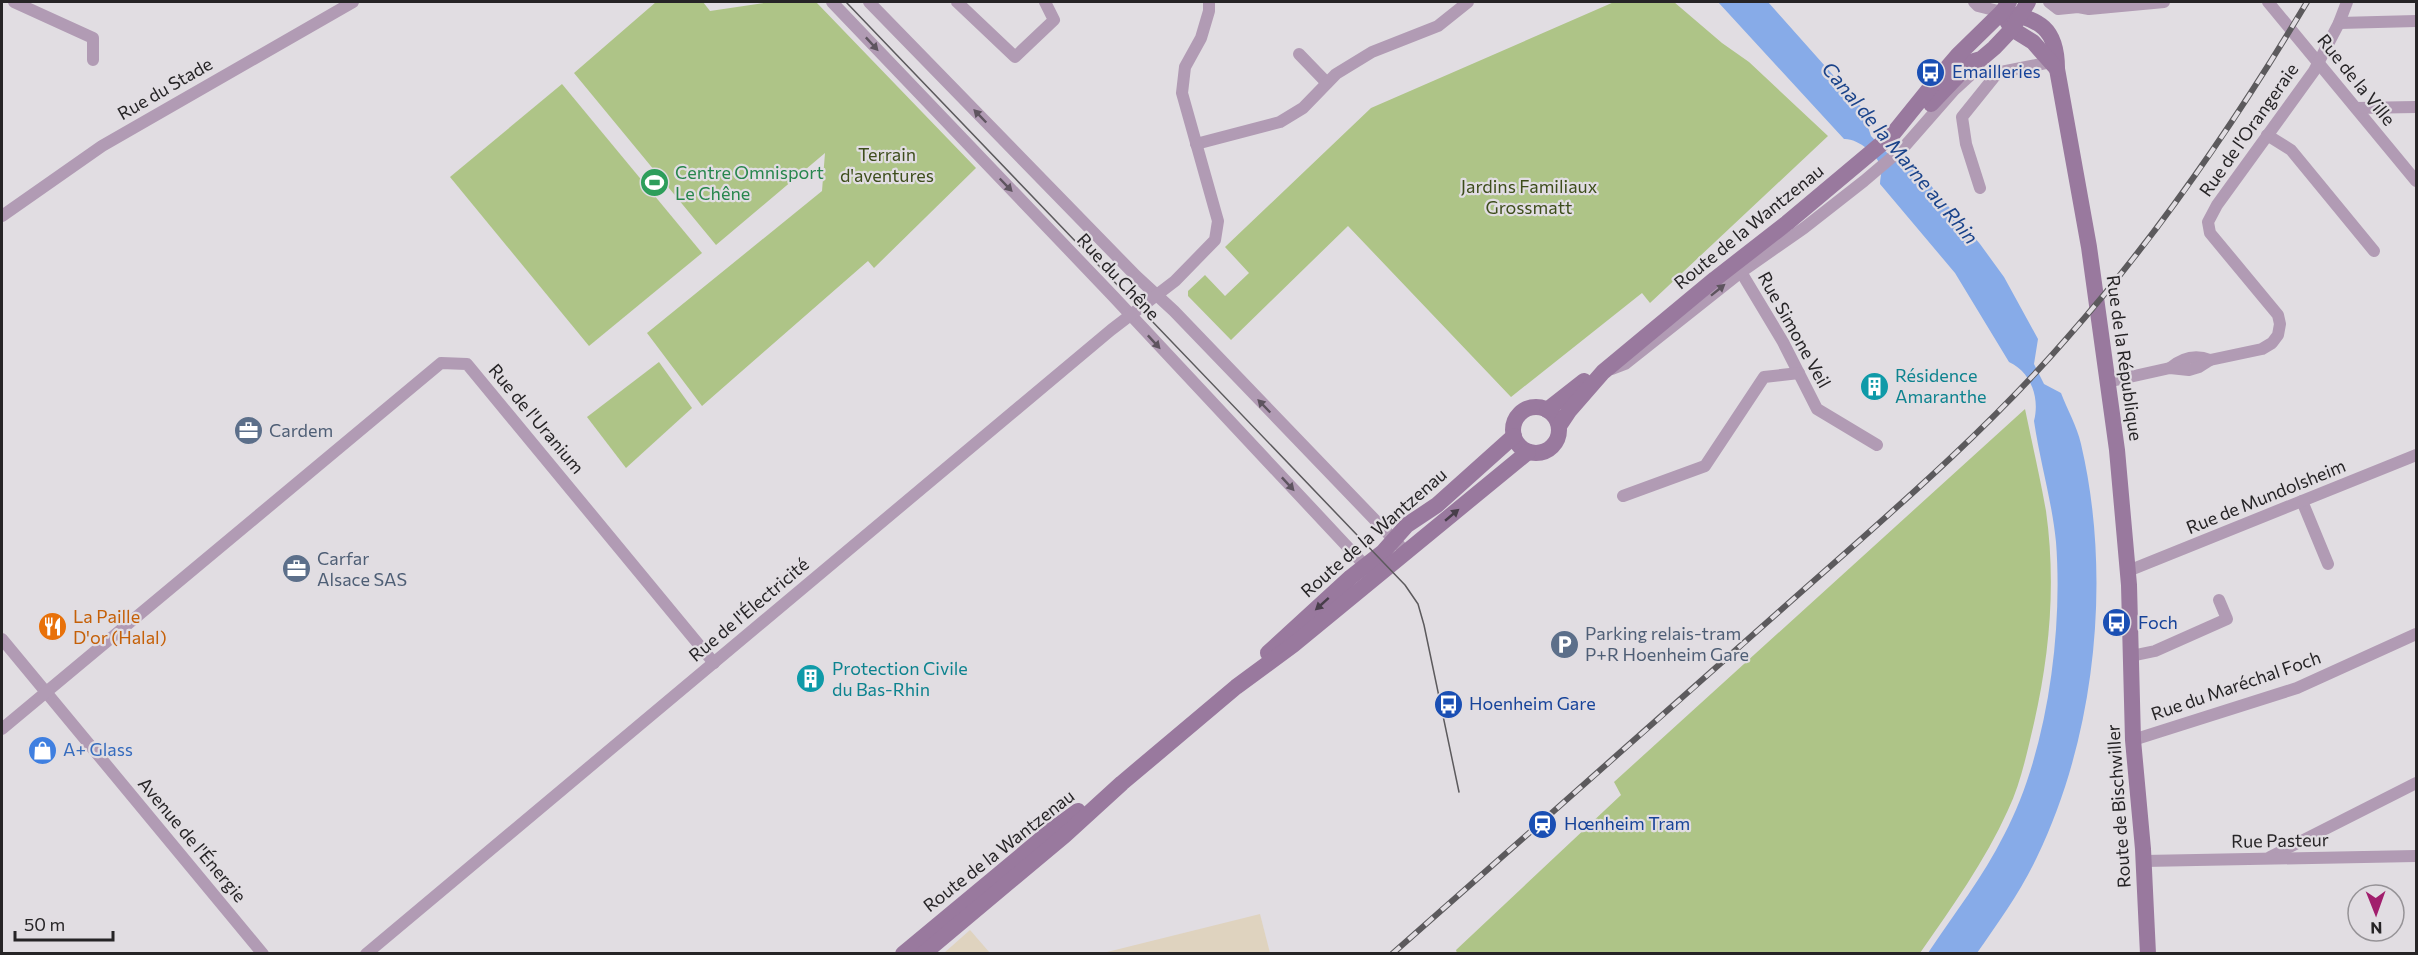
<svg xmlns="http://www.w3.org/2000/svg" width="2418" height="955" font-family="Commissioner,sans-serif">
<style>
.commercial{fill:#dfd3bf}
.green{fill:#aec487}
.water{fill:#87abe8}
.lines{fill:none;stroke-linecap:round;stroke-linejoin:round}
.street{stroke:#b19bb4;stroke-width:12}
.secondary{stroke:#99799e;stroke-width:16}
.tram{stroke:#5c5a5d;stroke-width:1.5}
.rail-casing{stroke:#5c5a5d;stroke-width:6}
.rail{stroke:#e1dde2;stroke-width:4;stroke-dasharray:11;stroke-linecap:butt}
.oneway{fill:#5e545f}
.oneway2{fill:#483e4a}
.labels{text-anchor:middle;stroke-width:4.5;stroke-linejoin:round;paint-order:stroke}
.transit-label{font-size:18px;fill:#164399;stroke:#e1dde2;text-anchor:start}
.street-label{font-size:18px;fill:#262426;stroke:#e1dde2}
.park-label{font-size:18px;fill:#3d4d1b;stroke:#e1dde2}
.leisure-label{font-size:18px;fill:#27864d;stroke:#e1dde2;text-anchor:start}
.culture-label{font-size:18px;fill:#0d838f;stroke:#e1dde2;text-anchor:start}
.service-label{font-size:18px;fill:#4e5e75;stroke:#e1dde2;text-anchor:start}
.food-label{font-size:18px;fill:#c56008;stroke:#e1dde2;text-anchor:start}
.shop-label{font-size:18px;fill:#366cbe;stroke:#e1dde2;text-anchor:start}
.water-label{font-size:20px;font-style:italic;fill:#1a438a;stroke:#e1dde2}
</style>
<rect width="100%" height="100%" fill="#e1dde2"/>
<!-- commercial -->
<g class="commercial">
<path d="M1260,914L1270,953H1103Z"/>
<path d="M970,930L990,953H944Z"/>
</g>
<!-- green -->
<g class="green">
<path d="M656,2H703L710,11L770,2H816L976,168L874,268L868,261L702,406L647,333L822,191L825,153L716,245L574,73Z"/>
<path d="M1614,2H1674L1722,43L1749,62L1828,136L1650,303L1642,293L1511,397L1348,226L1231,340L1188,296V291L1205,275L1225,296L1249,273L1225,247L1371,108Z"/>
<path d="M562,84L702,253L589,346L450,177Z"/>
<path d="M659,362L692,408L626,468L587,417Z"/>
<path d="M2025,409C2032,443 2040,477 2046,511C2056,582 2050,653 2034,723C2027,752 2021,783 2008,810C1985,861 1952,907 1920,953H1457L1456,950L1621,795L1614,782Z"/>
</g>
<!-- water -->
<path class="water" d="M1718,2H1768L1873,120L1868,127L1871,136L1890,156H1906L1980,244L2004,277L2038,339L2034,364L2044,384L2061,393C2067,409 2077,426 2081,444C2112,576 2096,735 2037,857C2021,891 1998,923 1977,953H1928C1954,914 1983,877 2004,835C2047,754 2063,633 2056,542C2052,501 2040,462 2034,421C2040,398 2031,372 2009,362L1955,273L1880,184C1880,179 1882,173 1881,168C1879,155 1857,138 1844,139Z"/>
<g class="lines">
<!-- street -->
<g class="street">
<path d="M14,2L93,38V60"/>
<path d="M832,2L1113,296L1371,572"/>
<path d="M869,2L1136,276L1174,311L1400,546"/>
<path d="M957,2L1015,57L1054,20L1045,2"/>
<path d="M1974,2L1978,6L2002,12"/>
<path d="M2049,2L2058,9L2078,7L2089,9L2164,2"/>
<path d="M2268,2L2416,181"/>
<path d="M2339,23L2416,21"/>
<path d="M1299,54L1327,83"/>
<path d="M2356,108L2416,107"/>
<path d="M2267,135L2291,150L2374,251"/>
<path d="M1196,144L1280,122L1303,108L1336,74L1372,52L1438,26L1468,2"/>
<path d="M1980,188L1966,144L1962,117L1995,76L2001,72L2051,62"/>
<path d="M2,216L102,146L353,2"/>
<path d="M1741,272L1783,342L1817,409L1877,445"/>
<path d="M2170,368C2182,358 2195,354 2210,360"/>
<path d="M1612,369L1625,364L1741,272L1804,228L1864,181L1904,147L1954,90L1977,69L1981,59"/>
<path d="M2107,382L2170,368L2189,370L2199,367L2210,360L2262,349L2272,343L2278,335L2280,324L2278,315L2210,233L2208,222L2217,205L2314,71L2339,23L2347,2"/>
<path d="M1623,496L1705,466L1764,377L1799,373"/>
<path d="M2302,501L2328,564"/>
<path d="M2128,571L2416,455"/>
<path d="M2,639L263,954"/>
<path d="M2131,656L2155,651L2227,619L2219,600"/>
<path d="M2,729L441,363L467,364L714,663"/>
<path d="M2133,740L2297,688L2416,634"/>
<path d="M2270,857L2416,783"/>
<path d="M2144,861L2416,856"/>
<path d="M366,954L1111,330L1175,281L1215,240L1218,221L1182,93L1185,67L1201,38L1209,11V2"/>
</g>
<!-- secondary -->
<g class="secondary">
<path d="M2002,12C2040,19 2057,28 2057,69L2089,247L2117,450L2129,585L2133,740L2143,849L2148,954"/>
<path d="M2007,21L2012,29L2033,42L2057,69"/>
<path d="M1931,104L1971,62L1981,59L1994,48L2012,29L2028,2"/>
<circle cx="1536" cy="430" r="23"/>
<path d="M1547,410L1584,381"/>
<path d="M1559,426L1569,411L1603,372L1715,279L1787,223L1892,135L1934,83L1958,55L2002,12L2009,2"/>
<path d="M1268,653L1351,577L1383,552L1407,525L1437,505L1514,436"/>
<path d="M903,954L1052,830L1078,811"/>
<path d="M923,954L1065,835L1122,783L1236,687L1293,645L1528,452"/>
</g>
<!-- tram -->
<path class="tram" d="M846,2L1405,585L1418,604L1424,625L1459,792"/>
<defs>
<path id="rail" d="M1392,954C1522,839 1653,724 1782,609C1880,522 1981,437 2067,338C2159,234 2236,121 2307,2"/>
</defs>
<!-- rail casing -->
<use href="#rail" class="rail-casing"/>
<!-- rail -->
<use href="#rail" class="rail"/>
</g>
<!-- one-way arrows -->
<defs><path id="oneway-solid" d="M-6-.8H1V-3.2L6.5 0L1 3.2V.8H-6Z" transform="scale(1.5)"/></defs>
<g class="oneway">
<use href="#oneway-solid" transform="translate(872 44) rotate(47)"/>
<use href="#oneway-solid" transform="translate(980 116) rotate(-134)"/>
<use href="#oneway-solid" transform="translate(1006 185) rotate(46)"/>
<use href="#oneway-solid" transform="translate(1718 290) rotate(-39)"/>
<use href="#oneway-solid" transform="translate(1154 342) rotate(47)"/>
<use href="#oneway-solid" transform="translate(1264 406) rotate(-134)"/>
<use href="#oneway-solid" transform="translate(1288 484) rotate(47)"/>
</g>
<g class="oneway2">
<use href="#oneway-solid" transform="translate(1452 515) rotate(-40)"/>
<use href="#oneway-solid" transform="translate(1322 604) rotate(138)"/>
</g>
<!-- icons -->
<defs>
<symbol id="bus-disc" viewBox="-11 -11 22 22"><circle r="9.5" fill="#1a4fb4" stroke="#e1dde2"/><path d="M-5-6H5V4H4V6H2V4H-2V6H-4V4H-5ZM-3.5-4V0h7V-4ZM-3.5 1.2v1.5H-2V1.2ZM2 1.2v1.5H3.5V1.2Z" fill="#fff"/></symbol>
<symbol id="stadium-disc" viewBox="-11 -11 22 22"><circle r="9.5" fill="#2e9e5b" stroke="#e1dde2"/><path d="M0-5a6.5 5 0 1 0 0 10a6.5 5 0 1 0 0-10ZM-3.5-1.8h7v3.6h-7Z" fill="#fff"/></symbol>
<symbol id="building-disc" viewBox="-11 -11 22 22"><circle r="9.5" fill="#0f9aa8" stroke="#e1dde2"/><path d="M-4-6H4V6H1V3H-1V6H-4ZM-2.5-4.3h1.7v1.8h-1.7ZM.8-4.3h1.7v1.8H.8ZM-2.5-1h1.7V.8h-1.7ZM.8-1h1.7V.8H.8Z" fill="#fff"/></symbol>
<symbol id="office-disc" viewBox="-11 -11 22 22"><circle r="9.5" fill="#5c6f8a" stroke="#e1dde2"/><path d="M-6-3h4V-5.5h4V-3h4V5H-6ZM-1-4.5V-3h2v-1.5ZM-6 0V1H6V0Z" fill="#fff"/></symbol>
<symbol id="restaurant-disc" viewBox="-11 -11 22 22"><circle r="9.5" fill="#e8710a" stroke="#e1dde2"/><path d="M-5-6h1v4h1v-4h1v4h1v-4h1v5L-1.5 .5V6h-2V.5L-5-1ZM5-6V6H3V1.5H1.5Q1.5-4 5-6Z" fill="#fff"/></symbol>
<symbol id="parking-disc" viewBox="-11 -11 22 22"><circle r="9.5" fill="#5c6f8a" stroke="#e1dde2"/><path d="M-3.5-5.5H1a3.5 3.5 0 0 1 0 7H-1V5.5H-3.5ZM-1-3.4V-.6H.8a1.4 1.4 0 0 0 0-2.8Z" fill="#fff"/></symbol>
<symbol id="shop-disc" viewBox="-11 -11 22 22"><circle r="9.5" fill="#3f7fe0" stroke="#e1dde2"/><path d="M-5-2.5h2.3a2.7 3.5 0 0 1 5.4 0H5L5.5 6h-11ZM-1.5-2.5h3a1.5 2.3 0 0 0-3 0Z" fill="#fff"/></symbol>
<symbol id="station-disc" viewBox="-11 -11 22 22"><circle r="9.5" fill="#1a4fb4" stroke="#e1dde2"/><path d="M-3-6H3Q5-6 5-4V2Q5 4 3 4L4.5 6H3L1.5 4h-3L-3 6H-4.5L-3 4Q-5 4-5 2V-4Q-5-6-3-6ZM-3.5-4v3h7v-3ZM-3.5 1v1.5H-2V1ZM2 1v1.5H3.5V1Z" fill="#fff"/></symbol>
</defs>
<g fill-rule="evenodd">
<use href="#bus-disc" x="1914" y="56" width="33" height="33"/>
<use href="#stadium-disc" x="638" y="166" width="33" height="33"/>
<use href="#building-disc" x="1858" y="370" width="33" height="33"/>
<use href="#office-disc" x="232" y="414" width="33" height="33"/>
<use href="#office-disc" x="280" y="552" width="33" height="33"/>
<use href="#bus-disc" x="2100" y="606" width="33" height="33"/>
<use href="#restaurant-disc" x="36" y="610" width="33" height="33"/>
<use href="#parking-disc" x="1548" y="628" width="33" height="33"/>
<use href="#building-disc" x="794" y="662" width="33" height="33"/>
<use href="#bus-disc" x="1432" y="688" width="33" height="33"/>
<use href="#shop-disc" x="26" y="734" width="33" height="33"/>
<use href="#station-disc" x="1526" y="808" width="33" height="33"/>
</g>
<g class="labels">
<!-- transit labels -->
<g class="transit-label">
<text x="1952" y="78">Emailleries</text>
<text x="2138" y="629">Foch</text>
<text x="1469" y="710">Hoenheim Gare</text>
<text x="1564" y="830">Hœnheim Tram</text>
</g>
<!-- street labels -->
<g class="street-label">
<text transform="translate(2356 80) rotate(51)" y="6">Rue de la Ville</text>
<text transform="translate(165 89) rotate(-30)" y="6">Rue du Stade</text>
<text transform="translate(2249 130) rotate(-55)" y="6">Rue de l'Orangeraie</text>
<text transform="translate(1749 227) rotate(-39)" y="6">Route de la Wantzenau</text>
<text transform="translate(1118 277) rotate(47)" y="6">Rue du Chêne</text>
<text transform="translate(1794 330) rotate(61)" y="6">Rue Simone Veil</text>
<text transform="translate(2124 358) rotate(82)" y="6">Rue de la République</text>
<text transform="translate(536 419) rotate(50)" y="6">Rue de l'Uranium</text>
<text transform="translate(2266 497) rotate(-22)" y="6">Rue de Mundolsheim</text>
<text transform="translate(1374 533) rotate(-41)" y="6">Route de la Wantzenau</text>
<text transform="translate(749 610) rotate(-40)" y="6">Rue de l'Électricité</text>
<text transform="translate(2236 686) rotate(-19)" y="6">Rue du Maréchal Foch</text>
<text transform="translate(2119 806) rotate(-94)" y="6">Route de Bischwiller</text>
<text transform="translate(192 840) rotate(50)" y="6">Avenue de l'Énergie</text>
<text transform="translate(2280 841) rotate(-1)" y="6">Rue Pasteur</text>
<text transform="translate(999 851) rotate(-38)" y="6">Route de la Wantzenau</text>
</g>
<!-- park labels -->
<g class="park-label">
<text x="887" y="161">Terrain<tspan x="887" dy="21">d'aventures</tspan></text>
<text x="1529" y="193">Jardins Familiaux<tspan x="1529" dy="21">Grossmatt</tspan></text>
</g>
<!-- leisure labels -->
<g class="leisure-label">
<text x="675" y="179">Centre Omnisport<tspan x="675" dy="21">Le Chêne</tspan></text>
</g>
<!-- culture labels -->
<g class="culture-label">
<text x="1895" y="382">Résidence<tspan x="1895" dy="21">Amaranthe</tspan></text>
<text x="832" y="675">Protection Civile<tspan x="832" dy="21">du Bas-Rhin</tspan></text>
</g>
<!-- service labels -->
<g class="service-label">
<text x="269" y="437">Cardem</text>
<text x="317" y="565">Carfar<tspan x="317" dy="21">Alsace SAS</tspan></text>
<text x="1585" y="640">Parking relais-tram<tspan x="1585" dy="21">P+R Hoenheim Gare</tspan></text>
</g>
<!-- food labels -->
<g class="food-label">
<text x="73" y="623">La Paille<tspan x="73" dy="21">D'or (Halal)</tspan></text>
</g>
<!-- shop labels -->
<g class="shop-label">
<text x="63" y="756">A+ Glass</text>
</g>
<!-- water labels -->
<g class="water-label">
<text transform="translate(1900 153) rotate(50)" y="7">Canal de la Marne au Rhin</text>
</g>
</g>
<!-- border -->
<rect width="2418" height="955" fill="none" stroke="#262426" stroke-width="6"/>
<!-- north arrow -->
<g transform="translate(2376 913) rotate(179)"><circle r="28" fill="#e1dde2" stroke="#969397" stroke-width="1.5"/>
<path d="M0-4.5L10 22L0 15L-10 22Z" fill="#a11e6d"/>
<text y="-9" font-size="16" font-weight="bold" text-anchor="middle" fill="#262426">N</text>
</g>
<!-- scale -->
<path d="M15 931v9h98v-9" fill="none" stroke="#262426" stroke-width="3"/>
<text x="24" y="931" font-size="18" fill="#262426" stroke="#e1dde2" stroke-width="4.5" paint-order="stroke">50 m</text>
</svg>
